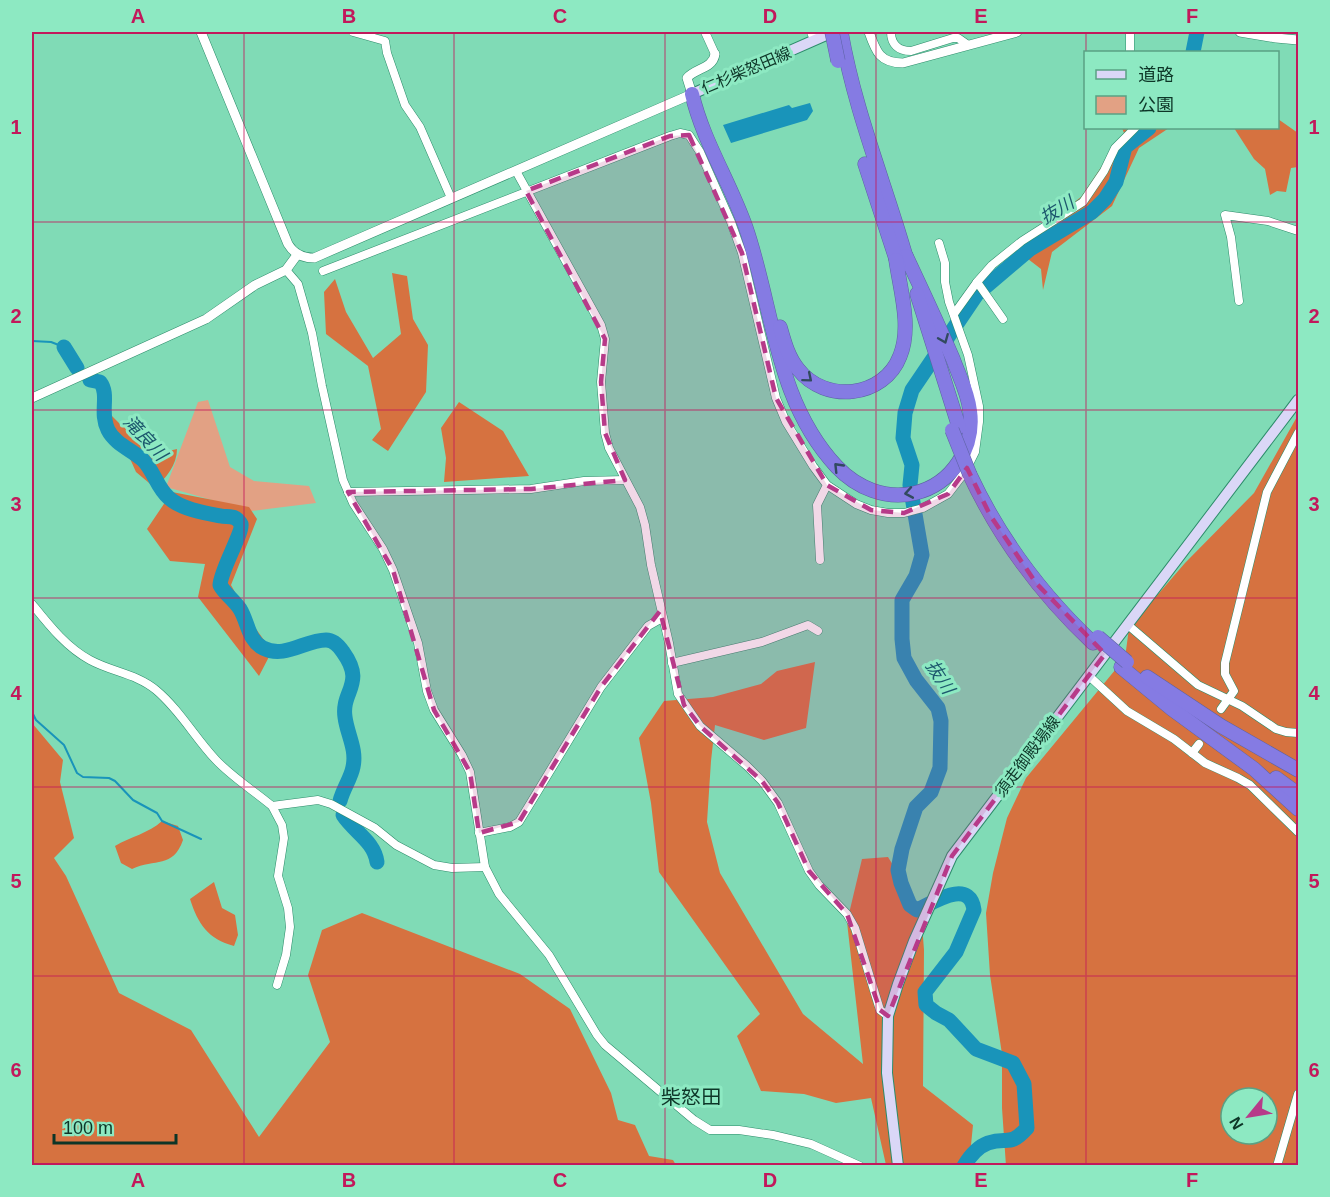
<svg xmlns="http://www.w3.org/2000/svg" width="1330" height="1197" font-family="Arial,'Noto Sans JP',sans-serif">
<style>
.green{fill:#e2a184}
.forest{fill:#d67240;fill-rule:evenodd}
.water{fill:#1994ba}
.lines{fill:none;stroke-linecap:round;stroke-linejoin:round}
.stream{stroke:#1994ba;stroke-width:2}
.river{stroke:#1994ba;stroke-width:15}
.minor-casing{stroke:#2c8c6a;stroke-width:9}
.tertiary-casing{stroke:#2c8c6a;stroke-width:10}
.secondary-casing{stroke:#2c8c6a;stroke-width:12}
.motorway-casing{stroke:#5b62a1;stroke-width:15}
.minor{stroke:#fff;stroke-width:8}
.tertiary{stroke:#fff;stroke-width:9}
.secondary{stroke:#dad7f7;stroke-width:10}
.motorway{stroke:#857be3;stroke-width:14}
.motorway-bridge-casing{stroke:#5b62a1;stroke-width:15;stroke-linecap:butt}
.motorway-bridge{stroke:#857be3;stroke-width:14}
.oneway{stroke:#314a5f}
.marked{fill:#b73a89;fill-opacity:0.2;stroke:#b73a89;stroke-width:4.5;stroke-dasharray:12 8;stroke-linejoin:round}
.grid{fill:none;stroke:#c2185b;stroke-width:1.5;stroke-opacity:0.55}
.labels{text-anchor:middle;stroke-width:6;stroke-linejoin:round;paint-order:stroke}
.street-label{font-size:16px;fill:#0d3527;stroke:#8de9c2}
.water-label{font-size:18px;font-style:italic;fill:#1d586d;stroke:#8de9c2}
.quarter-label{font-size:20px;fill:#0d3527;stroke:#8de9c2}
.neatline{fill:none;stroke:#c2185b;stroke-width:2}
.grid-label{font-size:20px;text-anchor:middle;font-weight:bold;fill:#c2185b}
</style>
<rect width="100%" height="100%" fill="#80dbb6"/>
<!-- green -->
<path class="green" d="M208,400L230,467L254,481L309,486L316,503L251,511L166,487L198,402Z"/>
<!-- forest -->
<g class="forest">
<path d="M1278,119L1298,133V167L1291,168L1286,192L1277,191L1270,195L1265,169L1254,159L1234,128H1278Z"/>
<path d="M1122,128H1169L1139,148L1112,206L1052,252L1043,290L1041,269L1019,252L1035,232L1081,197L1124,133Z"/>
<path d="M392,273L407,276L413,319L428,345L426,392L388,451L372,440L381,429L368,366L326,334L324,292L335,279L346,312L373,358L401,334Z"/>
<path d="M459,402L503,431L529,476L444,482L446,458L441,428Z"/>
<path d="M111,415L123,427L132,426L147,456L177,449C177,465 166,478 155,488L136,472L127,452L110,431L108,419Z"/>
<path d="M1298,415V1165L1006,1166L1002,1108V1054L990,975L986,913L993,873L1007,818L1026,778L1125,658L1129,628L1185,563L1254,493ZM1231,1098H1267V1134H1231Z"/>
<path d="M172,492L249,507L257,519L231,585L253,625L272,651L259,676L198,597L205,564L170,561L147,529Z"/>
<path d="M815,662L806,728L764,740L715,725L711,761L707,822L720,873L803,1014L863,1064L847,922L862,859L888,857L921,911L924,950L923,1086L973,1125L969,1165H886L871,1098L836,1103L804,1094L761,1091L737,1036L760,1014L659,872L651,803L639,738L664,701L713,697L761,684L777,671Z"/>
<path d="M32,723L63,760L60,782L74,838L54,858L66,876L119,993L191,1030L259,1137L330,1042L308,975L322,930L362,913L520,974L570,1009L611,1093L618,1120L635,1125L649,1156L673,1160L676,1165H32Z"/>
<path d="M162,821L178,826L183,840C173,869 155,858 132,869L121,863L115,846C130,837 149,833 162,821Z"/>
<path d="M214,882L222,908L235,915L238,935L234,946C208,939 198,924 190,899Z"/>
</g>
<!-- water -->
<path class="water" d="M810,103L813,111L807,120L731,143L723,125L789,105L792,108Z"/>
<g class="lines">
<!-- stream -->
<g class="stream">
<path d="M32,341L51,342L64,347"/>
<path d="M32,712L36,720L64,745L77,773L83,777L109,778L115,781L133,800L157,813L162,821L201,839"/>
</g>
<!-- river -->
<g class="river">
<path d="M1193,52L1197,32"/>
<path d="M64,347L77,368"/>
<path d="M90,380L100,382C110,395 99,412 108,430C115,444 132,450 143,460C154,471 157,488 169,498C181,509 205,513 221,516C225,517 231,516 235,518C236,518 240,522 241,524C243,533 221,569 220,585C225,594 234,600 240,609C248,622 248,640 263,648C285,659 305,640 326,640C334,640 339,646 343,652C366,684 341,691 345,717C347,734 357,749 353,767C351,778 343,789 340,801"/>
<path d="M343,815C354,832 374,841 377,862"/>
<path d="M964,1166C970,1156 977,1147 988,1143C1008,1136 1009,1148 1027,1128L1024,1084L1013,1063L976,1049L949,1020L936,1013L926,1005L925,992L956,952L974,910C970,878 934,902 917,910L910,905L901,883L898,870L902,849L916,807L931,792L940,768L941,721L938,708L916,680L904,658L902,639V600L916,576L922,555L910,485L912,465L903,438L905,413L912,390L977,294L1030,249L1092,212L1105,199L1116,182L1125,147L1149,128"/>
</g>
<defs>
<g id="minor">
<path d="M353,32L385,41L387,53L405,105L420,127L451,198"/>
<path d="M705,32L715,54"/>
<path d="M811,32L814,40"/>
<path d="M891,32C891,44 898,51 911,51L953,38H958L968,45"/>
<path d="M1130,52V32"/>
<path d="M516,171L601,325L605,339L601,382L605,433L609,448L640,507L645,525L651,565L669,643L678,694L700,726L747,766L762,781L778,803L809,871L819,885L847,914L855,928L880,1010L888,1016"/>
<path d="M286,270L298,284L312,333L322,386L343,480L353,503L383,549L393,570L418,643L427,691L434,710L462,755L470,772L485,867L499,894L549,955L597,1035L605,1045L694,1120L710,1130H739L773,1135L811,1144L860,1166"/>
<path d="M323,271L670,136L680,133L689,135L700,152L731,222L742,253L776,398L786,422L813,466L827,485L817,505L820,560"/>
<path d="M977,282L1003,319"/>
<path d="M1239,301L1231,237L1225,215L1268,221L1298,231"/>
<path d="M954,314L977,282L992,265L1022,241L1083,202L1104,171L1115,148L1135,128"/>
<path d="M827,485L856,504L871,510L888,513H904L923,508L948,494L965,472L975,452L979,422V406L968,355L949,302L945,282V263L939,243"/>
<path d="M348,492L531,489L584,481L625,480"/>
<path d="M32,604C49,625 66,647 90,660C112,672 137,674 156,690C180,710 195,738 216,760C232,777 254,791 272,806L318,800L331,804L375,828L396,845L434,865L452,868L485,867"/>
<path d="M1128,625L1198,685L1242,706L1276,729L1286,732L1298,733"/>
<path d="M672,663L762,642L808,625L818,631"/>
<path d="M1089,676L1127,711L1174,739L1205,763L1238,778L1250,785L1298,832"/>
<path d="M1221,709L1234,691L1225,674V663L1267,492L1298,433"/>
<path d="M1192,753L1199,744"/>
<path d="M272,806L282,825L284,838L278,876L288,908L290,927L286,955L277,985"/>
<path d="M479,833L510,827L519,822L601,687L648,626L662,618"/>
<path d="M1277,1166L1298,1094"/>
</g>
<g id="tertiary">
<path d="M201,32L288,244C294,254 302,258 314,258L692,94L687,78C695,68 713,69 715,54"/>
<path d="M869,32C876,52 880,63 903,63L1017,32"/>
<path d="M1240,32L1276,38L1298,40"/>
<path d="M32,398L206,319L255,285L286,270L297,255"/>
</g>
<g id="secondary">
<path d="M692,94L833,32"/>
<path d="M898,1166L887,1073L888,1016L898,984L914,941L952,856L1298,400"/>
</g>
<g id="motorway">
<path d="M841,32C855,112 886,186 908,264"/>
<path d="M692,94C703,141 730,182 746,228C774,310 775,401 837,467C857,488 886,500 915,493C952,484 975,448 970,411C968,392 959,376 953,359C938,324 922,290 906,256"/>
<path d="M865,164L899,268"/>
<path d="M917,294L959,427"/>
<path d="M780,327C784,341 788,357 798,369C825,404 884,398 900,356C912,327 900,289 896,260"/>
<path d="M970,475C1000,539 1041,594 1093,643"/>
<path d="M1121,667L1172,709L1254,769L1298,809"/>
<path d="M1147,677L1221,726L1298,770"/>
<path d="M1276,778L1298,794"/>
</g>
</defs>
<!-- minor casing -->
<use href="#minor" class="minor-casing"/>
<!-- tertiary casing -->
<use href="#tertiary" class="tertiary-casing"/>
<!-- secondary casing -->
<use href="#secondary" class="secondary-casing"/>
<!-- motorway casing -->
<use href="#motorway" class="motorway-casing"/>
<!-- minor -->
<use href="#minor" class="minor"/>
<!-- tertiary -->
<use href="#tertiary" class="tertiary"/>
<!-- secondary -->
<use href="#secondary" class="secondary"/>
<!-- motorway -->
<use href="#motorway" class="motorway"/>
<defs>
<g id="motorway-bridge">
<path d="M832,32L838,61"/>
<path d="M952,430L970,475"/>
<path d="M1098,637L1127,662"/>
</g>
</defs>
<!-- motorway-bridge casing -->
<use href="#motorway-bridge" class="motorway-bridge-casing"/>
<!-- motorway-bridge -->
<use href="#motorway-bridge" class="motorway-bridge"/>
</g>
<!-- one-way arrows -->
<defs><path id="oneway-chevron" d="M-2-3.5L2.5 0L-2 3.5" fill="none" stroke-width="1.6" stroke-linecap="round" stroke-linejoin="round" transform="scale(1.5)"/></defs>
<g class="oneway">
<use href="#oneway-chevron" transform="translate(944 339) rotate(68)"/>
<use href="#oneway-chevron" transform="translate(808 378) rotate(40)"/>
<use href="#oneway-chevron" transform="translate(838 467) rotate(-134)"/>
<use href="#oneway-chevron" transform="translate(909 493) rotate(170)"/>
</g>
<!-- marked area -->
<path class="marked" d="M689,135L742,253L776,398L827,485L871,510L904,513L948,494L967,468L990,515L1036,583L1105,654L952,856L888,1016L880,1010L847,914L809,871L778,803L762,781L700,726L684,705L660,611L601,687L519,822L479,833L470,772L434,710L393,570L348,492L531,489L625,480L605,433L601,382L605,339L526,191L670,136Z"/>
<!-- grid -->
<path class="grid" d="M244,32V1166M454,32V1166M665,32V1166M876,32V1166M1086,32V52M1086,128V1166M32,222H1298M32,410H1298M32,598H1298M32,787H1298M32,976H1298"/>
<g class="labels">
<!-- street labels -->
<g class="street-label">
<text transform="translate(746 70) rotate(-23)" y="6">仁杉柴怒田線</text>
<text transform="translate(1027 756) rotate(-53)" y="6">須走御殿場線</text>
</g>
<!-- water labels -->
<g class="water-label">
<text transform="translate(1057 210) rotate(-31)" y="6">抜川</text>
<text transform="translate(145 438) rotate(47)" y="6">滝良川</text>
<text transform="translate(940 677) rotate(57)" y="6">抜川</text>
</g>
<!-- quarter labels -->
<g class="quarter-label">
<text x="691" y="1104">柴怒田</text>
</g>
</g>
<!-- border -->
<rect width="1330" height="1197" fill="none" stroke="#8de9c2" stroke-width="66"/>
<!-- legend -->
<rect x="1084" y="51" width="195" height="78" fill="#8de9c2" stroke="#5aa184" stroke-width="1.5"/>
<rect x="1096" y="70" width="30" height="9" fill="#dad7f7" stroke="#5aa184" stroke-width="1.5"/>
<text x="1138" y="81" font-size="18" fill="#0d3527">道路</text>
<rect x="1096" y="96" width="30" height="18" fill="#e2a184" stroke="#5aa184" stroke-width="1.5"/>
<text x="1138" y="111" font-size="18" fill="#0d3527">公園</text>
<!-- north arrow -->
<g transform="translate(1249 1116) rotate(240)"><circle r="28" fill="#8de9c2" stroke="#5aa184" stroke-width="1.5"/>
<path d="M0-4.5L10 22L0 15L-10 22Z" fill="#b73a89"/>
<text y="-9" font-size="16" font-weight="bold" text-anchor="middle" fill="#0d3527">N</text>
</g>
<!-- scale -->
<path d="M54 1134v9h122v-9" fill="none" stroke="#0d3527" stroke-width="3"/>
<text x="63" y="1134" font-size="18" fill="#0d3527" stroke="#8de9c2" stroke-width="4.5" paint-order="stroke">100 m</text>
<rect x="33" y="33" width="1264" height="1131" class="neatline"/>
<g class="grid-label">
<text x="138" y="23">A</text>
<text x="349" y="23">B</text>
<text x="560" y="23">C</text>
<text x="770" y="23">D</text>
<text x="981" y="23">E</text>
<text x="1192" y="23">F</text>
<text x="16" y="134">1</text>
<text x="1314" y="134">1</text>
<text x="16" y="323">2</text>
<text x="1314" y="323">2</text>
<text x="16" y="511">3</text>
<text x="1314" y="511">3</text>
<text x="16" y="700">4</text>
<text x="1314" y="700">4</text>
<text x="16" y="888">5</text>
<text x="1314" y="888">5</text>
<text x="16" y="1077">6</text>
<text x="1314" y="1077">6</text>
<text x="138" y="1187">A</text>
<text x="349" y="1187">B</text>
<text x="560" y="1187">C</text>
<text x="770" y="1187">D</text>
<text x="981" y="1187">E</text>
<text x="1192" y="1187">F</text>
</g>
</svg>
